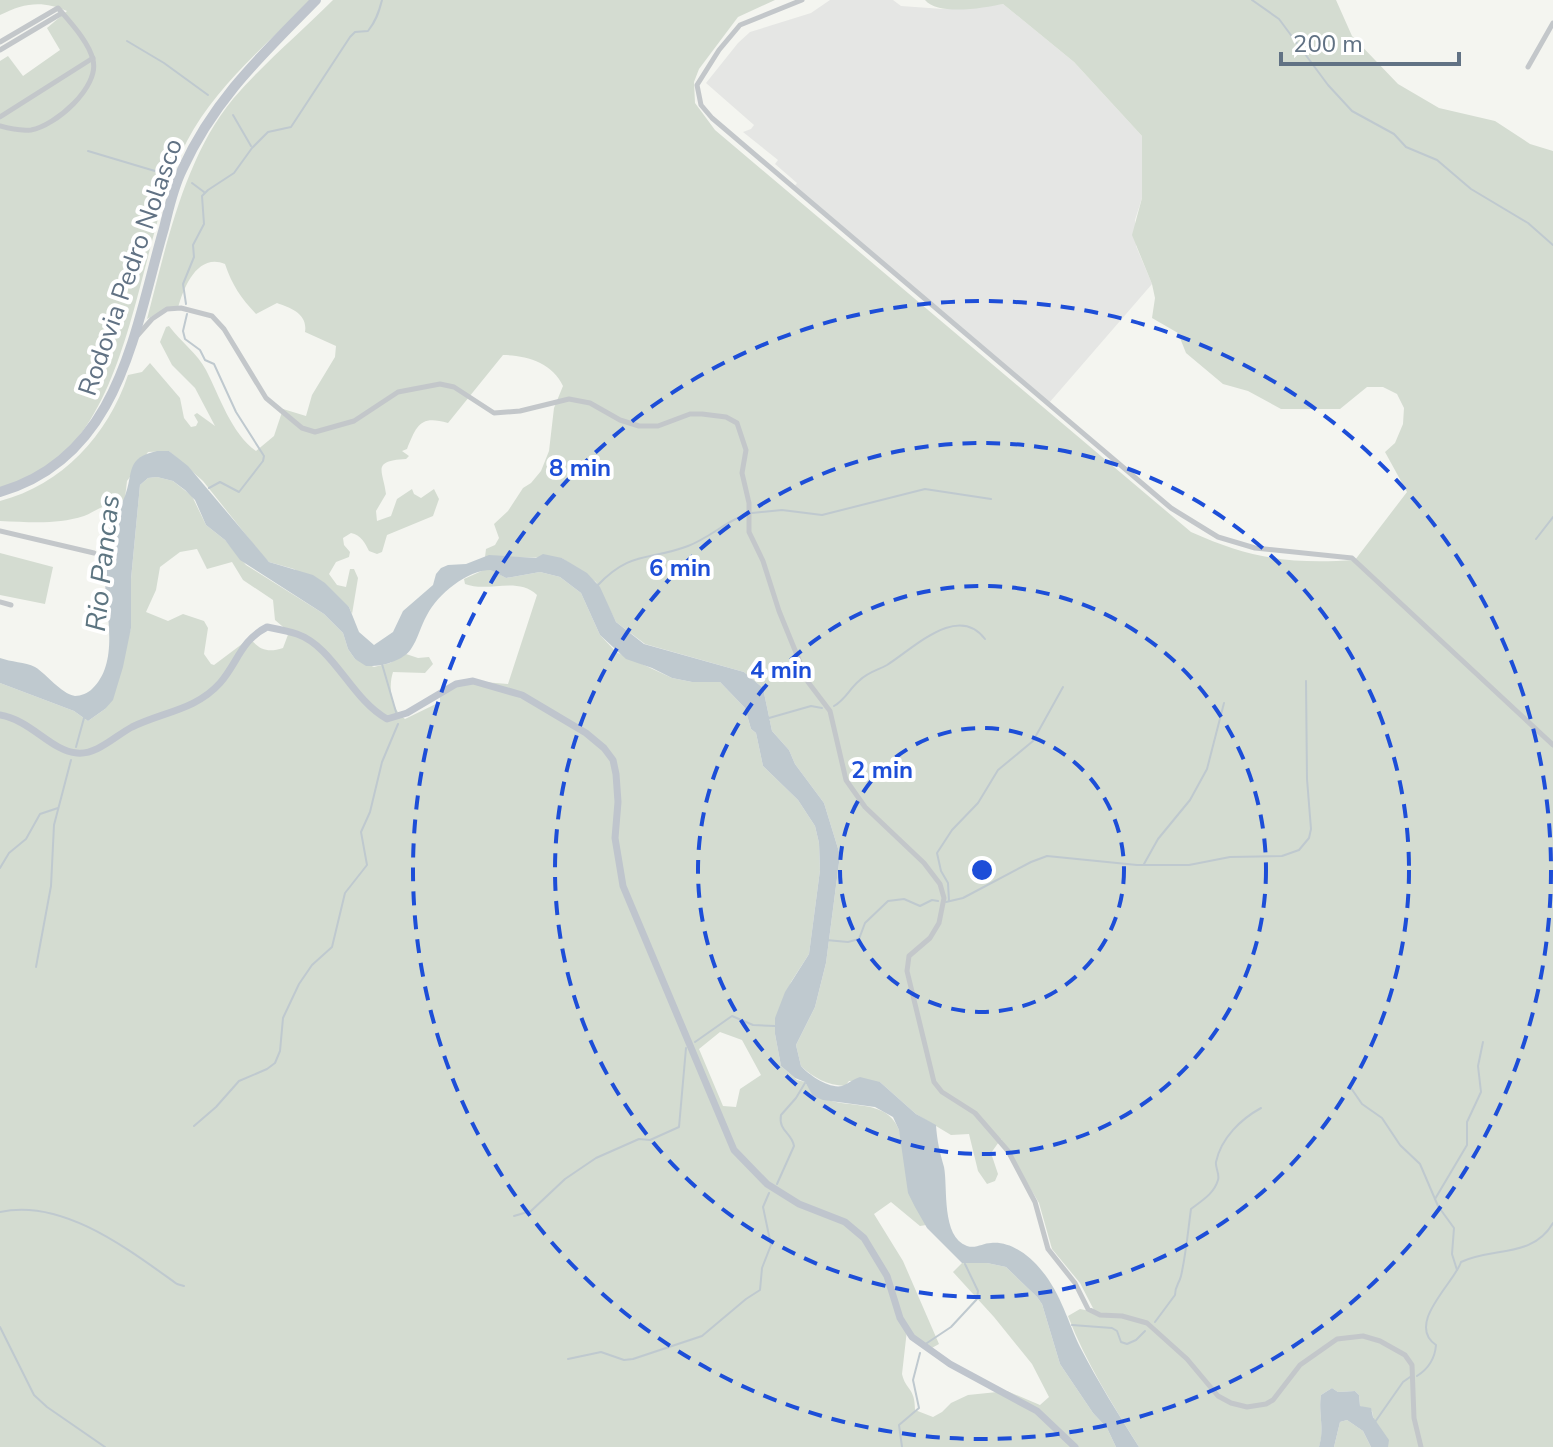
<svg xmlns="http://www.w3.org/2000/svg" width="1553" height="1447" font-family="'Nunito Sans',sans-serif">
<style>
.built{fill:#e5e6e4}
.green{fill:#d4dcd1;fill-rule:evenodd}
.water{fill:#bfc9cf}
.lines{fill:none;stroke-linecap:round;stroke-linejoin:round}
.stream{stroke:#bfc9cf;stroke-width:2}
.street{stroke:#c3c7ca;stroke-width:5}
.secondary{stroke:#bfc5cd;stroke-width:7}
.highway{stroke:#bfc5cd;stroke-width:10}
.ring{fill:none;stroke:#1d4ed8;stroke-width:4;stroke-dasharray:14 10}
.labels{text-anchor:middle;stroke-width:8;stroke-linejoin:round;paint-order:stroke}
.street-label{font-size:26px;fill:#617284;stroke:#fff}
.water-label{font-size:28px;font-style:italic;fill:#5d7581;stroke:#fff}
.centre{fill:#1d4ed8;stroke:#fff;stroke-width:4}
.ring-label{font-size:24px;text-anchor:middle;font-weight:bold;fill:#1d4ed8;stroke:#fff;stroke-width:8;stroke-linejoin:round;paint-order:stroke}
</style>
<rect width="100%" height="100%" fill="#f4f5f0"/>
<!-- built -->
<path class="built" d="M830,0H893L901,6L943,9L1003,4L1074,62L1142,136V198L1135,220L1136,246L1152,284L1049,403L794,187L797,183L775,164L778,160L743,132L751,129L754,125L706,83L738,43L750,32L811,13Z"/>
<!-- green -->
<g class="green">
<path d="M0,0H311C268,43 216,86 187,141C138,234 136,410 44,469C31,477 14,482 0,489V61L8,56L23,76L60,50L47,28L67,11C42,0 24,3 0,15Z"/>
<path d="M333,0H775L738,17L699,69L694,82L695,103L715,130L1191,532C1251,559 1290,564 1355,560L1407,492L1385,452L1395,443L1403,424L1404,408L1397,394L1383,387H1367L1340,409H1281L1248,391L1223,384L1186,353L1178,333L1152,318L1155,298L1152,284L1132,235L1142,198V136L1074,62L1003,4C984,8 938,16 925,0H1336L1352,36L1398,84L1439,108L1495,121L1530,144L1553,151V1447H1388C1386,1433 1373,1425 1372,1411L1360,1406L1359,1395L1355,1391L1338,1392L1332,1388L1321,1395C1318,1414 1325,1429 1319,1447H1139C1113,1405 1086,1363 1068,1316L1080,1309L1095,1312L1080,1283L1052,1249L1039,1203L1001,1139L991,1153L998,1174L995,1181L987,1184L978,1171L969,1134L951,1135L916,1114L880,1082L849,1081L845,1086C828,1085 813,1078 801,1066L796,1045L815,1007L826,963L840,855L824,803L795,764L789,750L772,731L763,688L744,672L645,644L616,622L596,582L562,558L485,557L486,549L495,545L499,538L494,524L508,511L523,488L531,483L541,471L549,451L554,408L563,386C553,363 526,355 503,355L448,423C420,415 417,425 407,449L402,451L409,456L406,459C371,461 383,470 386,494L376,511L377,521L391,516L397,499L412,489L414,494L421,498L434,489L439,499L433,516L387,535L382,552L377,554L369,551C365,543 361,535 351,533L343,538L344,545L350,552L349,557L336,562L329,574L337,585L346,587L350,569H354L358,578L352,614L349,607L294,569L269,562L262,555L203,481L169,451L148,452L127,481L125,498L120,506C106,501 97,511 84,516C56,525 29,522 0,521V501C62,485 108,435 128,375L142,372L150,363L180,398L184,418L191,427L196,426L198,422L194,415L197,413L215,426L195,388L172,365L160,342L166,327L169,326C180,341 198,354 206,370C220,397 231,433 256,451L274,436L283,409L306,416L312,395L335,357L336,346L305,332C308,314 291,308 277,303L256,314C241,298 232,285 225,264C198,253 184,286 178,308L158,313L147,319C166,247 184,158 233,99C263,64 300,33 333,0Z"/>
<path d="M157,477L173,481L192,496L206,525L225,540L246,565L324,614L343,633L348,649L355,659L374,667L390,663L406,654L418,658L429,657L433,664L425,673L393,672C388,687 391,710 405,719L440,702V692L471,681L508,684L537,595C517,576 488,593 465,584L464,579L486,569L492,570L506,578L540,572L560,577L581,593L600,635L616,652L672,678L692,682H720L745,708L751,729L756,733L763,766L798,800L815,826L819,843L820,870L809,954L791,982L775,1034L781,1066L797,1080L805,1082C825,1119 884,1089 899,1130L926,1225L920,1226L891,1202L874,1214L903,1261L939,1344L930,1349L907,1330L902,1374C906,1391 915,1387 915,1410L933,1417L942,1412L951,1403L968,1395L1007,1391L1040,1405L1049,1397L1032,1364L994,1317L953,1272L962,1263H987L1006,1267L1037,1297L1042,1304L1060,1364L1093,1413L1107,1428L1116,1447H0V683L74,711L88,721L105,709L131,628V579L140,485L148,478ZM197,549L207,569L232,562L243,580L273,600L275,620L289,632L283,648C268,653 259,650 250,638L214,665L211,664L204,654L208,628L204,621L183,614L168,621L146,612L156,590L160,567L180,552ZM720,1032L742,1040L761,1075L740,1089L736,1107L723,1106L699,1049Z"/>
<path d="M0,553L53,567L45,604L0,595Z"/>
<path d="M1347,1420L1363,1431L1371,1447H1334L1340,1422Z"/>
</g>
<!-- water -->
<g class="water">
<path d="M157,451H169L188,466L269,562L313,575L325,583L349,607L359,632L374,645L393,632L403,611L433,585L436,574L441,568L448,565L466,564L489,555L536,558L543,554L562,558L587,573L600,587L616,622L644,644L744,672L763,688L772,731L789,750L795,764L824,803L840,855L826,963L815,1007L796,1045L801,1066C809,1075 829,1089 842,1086C848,1084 853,1079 860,1077L880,1082L916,1114L936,1125C937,1141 940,1153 944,1167C948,1187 941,1237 967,1246C976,1249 983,1243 991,1243C1011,1241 1030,1256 1042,1271C1061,1294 1068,1322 1080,1347C1098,1382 1119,1415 1139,1447H1116L1107,1428L1093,1413L1060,1364L1042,1304L1037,1297L1006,1267L987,1263H962L927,1228L915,1207L908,1193L899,1130L893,1117L875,1107L823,1100L813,1096L805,1082L795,1078L781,1066L775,1034V1018L785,992L809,954L820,870L819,843L815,826L798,800L763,766L756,733L751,729L745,708L720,682H692L672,678L652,668L626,659L600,635L581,593L560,577L540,572L506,578L491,570C467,570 438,594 427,615C421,625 418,639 411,649C403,661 381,667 366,666L355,659L348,649L343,633L324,614L240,560L225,540L206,525L195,500L185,490L173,481L157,477L148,478L140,485L131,579V628L123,667L113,700L105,709L88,721L74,711L0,683V658C11,662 25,662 35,667C48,675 60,693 75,696C81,696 88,693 92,689C124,659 101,598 105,559C106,544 108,525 116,512C119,506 123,502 125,496C134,472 125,458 157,451Z"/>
<path d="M1332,1388L1338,1392L1355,1391L1359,1395L1360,1406L1371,1408L1373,1417L1389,1440L1388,1447H1371L1363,1431L1347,1420L1340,1422L1334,1447H1319C1325,1428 1318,1413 1321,1395Z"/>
</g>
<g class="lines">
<!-- stream -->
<g class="stream">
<path d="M1252,0L1279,19L1328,85L1352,111L1394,134L1406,147L1437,160L1471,189L1528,223L1553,245"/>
<path d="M127,41L164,63L208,95"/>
<path d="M233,115L251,146"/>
<path d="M88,151L165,174"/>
<path d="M192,183L204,192"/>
<path d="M186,304L183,284L194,257L193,245L204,224L202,196L208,190L234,173L252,148L268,132L291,127L350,37L355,32L368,31C376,21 379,12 382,0"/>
<path d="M187,314L183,331L185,339L200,350L205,360L214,364L236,412L264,456L263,461L239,492L220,482L209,488"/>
<path d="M752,513L782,510L822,515L925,489L991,499"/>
<path d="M1536,539L1553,517"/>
<path d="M597,586C631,550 649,561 688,546C709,538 724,523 744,515"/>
<path d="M382,664L396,712"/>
<path d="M834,706C846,699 849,689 860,680C868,672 878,670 887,665C914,648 958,603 985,639"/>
<path d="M769,718L811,706L822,708"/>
<path d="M76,747L84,718"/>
<path d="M1144,864L1158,839L1190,800L1207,769L1224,703"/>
<path d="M0,868L9,853L26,839L40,814L58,808"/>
<path d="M949,901L948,883L941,871L937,853L952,830L978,803L998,770L1033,741L1063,687"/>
<path d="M946,902L963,898L1031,862L1047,856L1137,865H1189L1230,857L1282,856L1299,850L1309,838L1311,829L1307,779L1306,681"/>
<path d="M826,940L848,942L859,939L865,923L888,901L904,899L920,906L932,900L938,901"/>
<path d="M36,967L51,886L54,825L71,760"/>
<path d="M695,1042L732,1016L753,1025L775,1026"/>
<path d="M1351,1088L1362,1104L1382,1118L1400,1145L1420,1164L1438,1206L1454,1228L1452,1254L1457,1270"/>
<path d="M194,1126L216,1107L239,1081L267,1069L275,1063L280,1051L283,1018L299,984L312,965L332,947L345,893L367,865L361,832L370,812L382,762L398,724"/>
<path d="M777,1184L794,1146C792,1133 778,1131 781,1115L796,1098L805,1083"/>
<path d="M1435,1199L1467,1145V1122L1481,1092L1478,1066L1483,1042"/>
<path d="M0,1212C63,1198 129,1250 177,1284L184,1286"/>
<path d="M514,1216L531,1211L565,1179L596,1158L639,1139L650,1140L679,1127L686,1048"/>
<path d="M1155,1322L1175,1295C1175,1286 1179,1284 1181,1276C1186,1254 1188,1231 1191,1209C1201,1201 1214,1194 1218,1180C1220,1174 1215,1168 1216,1162C1221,1138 1241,1119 1261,1108"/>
<path d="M1072,1325L1112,1328L1117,1331L1121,1342L1127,1344L1136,1340L1145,1331"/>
<path d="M0,1327L34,1395L47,1407L105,1447"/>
<path d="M927,1343L951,1327L977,1299L978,1291L965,1264"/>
<path d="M568,1359L601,1352L624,1360L633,1359L702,1336L746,1299L760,1290L762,1268L771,1245L763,1207L769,1193"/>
<path d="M1417,1376C1428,1369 1435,1358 1436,1345C1405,1324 1455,1282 1461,1262C1493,1247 1533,1258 1553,1223"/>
<path d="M1375,1422L1403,1382L1410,1377"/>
<path d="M902,1447L899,1425L919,1408L913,1380L920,1353"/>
</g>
<!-- street -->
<g class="street">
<path d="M802,0L740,25L719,50L697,85L701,105L712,118L1171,508L1218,537L1255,548L1352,558L1553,745"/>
<path d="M0,42L58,8C70,22 89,42 93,60C100,87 55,126 31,130C20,131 10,129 0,126"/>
<path d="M0,50L62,13"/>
<path d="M1528,67L1553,23"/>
<path d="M0,117L93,58"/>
<path d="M137,336L152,319L167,309L181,308L212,316L224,329L266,398L302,428L315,432L354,421L398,392L440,384L454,387L494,413L520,411L569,399L590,403L620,420L639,426H658L690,414H702L726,417L737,423L746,450L742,473L749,503V532L763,561L779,611L808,682L830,711L846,780L865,807L924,863L940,884L944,898L939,923L930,938L909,956L907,971L934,1082L942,1092L975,1113L1008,1151L1035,1202L1048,1249L1075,1283L1088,1309L1100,1315L1122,1316L1147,1323L1187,1359L1218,1396L1231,1403L1247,1407L1266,1404L1273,1400L1300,1365L1337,1339L1363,1336L1380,1341L1405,1355L1412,1365L1414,1418L1421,1447"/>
<path d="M0,531L94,553"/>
<path d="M0,602L11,605"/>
</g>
<!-- secondary -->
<path class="secondary" d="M0,715C31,720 51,751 77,753C97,755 115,736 132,727C162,712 196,710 220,683C237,664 241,640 267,627C277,629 288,631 297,634C334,647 351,699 387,719L407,713L456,684L473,681L522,695L586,733L604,748L613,760L616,774L618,802L615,838L623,886L734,1150L767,1184L799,1204L845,1222L864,1238L887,1276L900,1318L912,1337L950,1364L1037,1411L1075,1447"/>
<!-- highway -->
<path class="highway" d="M0,492C120,457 134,331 164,228C169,208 173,188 182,170C214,99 263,54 316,0"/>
</g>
<!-- distance rings -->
<g class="ring">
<circle cx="982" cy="870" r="142"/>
<circle cx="982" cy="870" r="284"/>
<circle cx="982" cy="870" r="427"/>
<circle cx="982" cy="870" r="569"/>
</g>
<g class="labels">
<!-- street labels -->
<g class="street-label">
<text transform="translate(130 267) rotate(-71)" y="9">Rodovia Pedro Nolasco</text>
</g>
<!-- water labels -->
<g class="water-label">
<text transform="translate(102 563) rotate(-84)" y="10">Rio Pancas</text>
</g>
</g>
<circle cx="982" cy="870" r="12" class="centre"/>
<g class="ring-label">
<text x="580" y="476">8 min</text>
<text x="680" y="576">6 min</text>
<text x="781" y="678">4 min</text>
<text x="882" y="778">2 min</text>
</g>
<!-- scale -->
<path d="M1281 52v12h178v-12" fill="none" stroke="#617284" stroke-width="4"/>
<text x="1293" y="52" font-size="24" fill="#617284" stroke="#ffffff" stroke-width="6" paint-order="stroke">200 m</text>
</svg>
